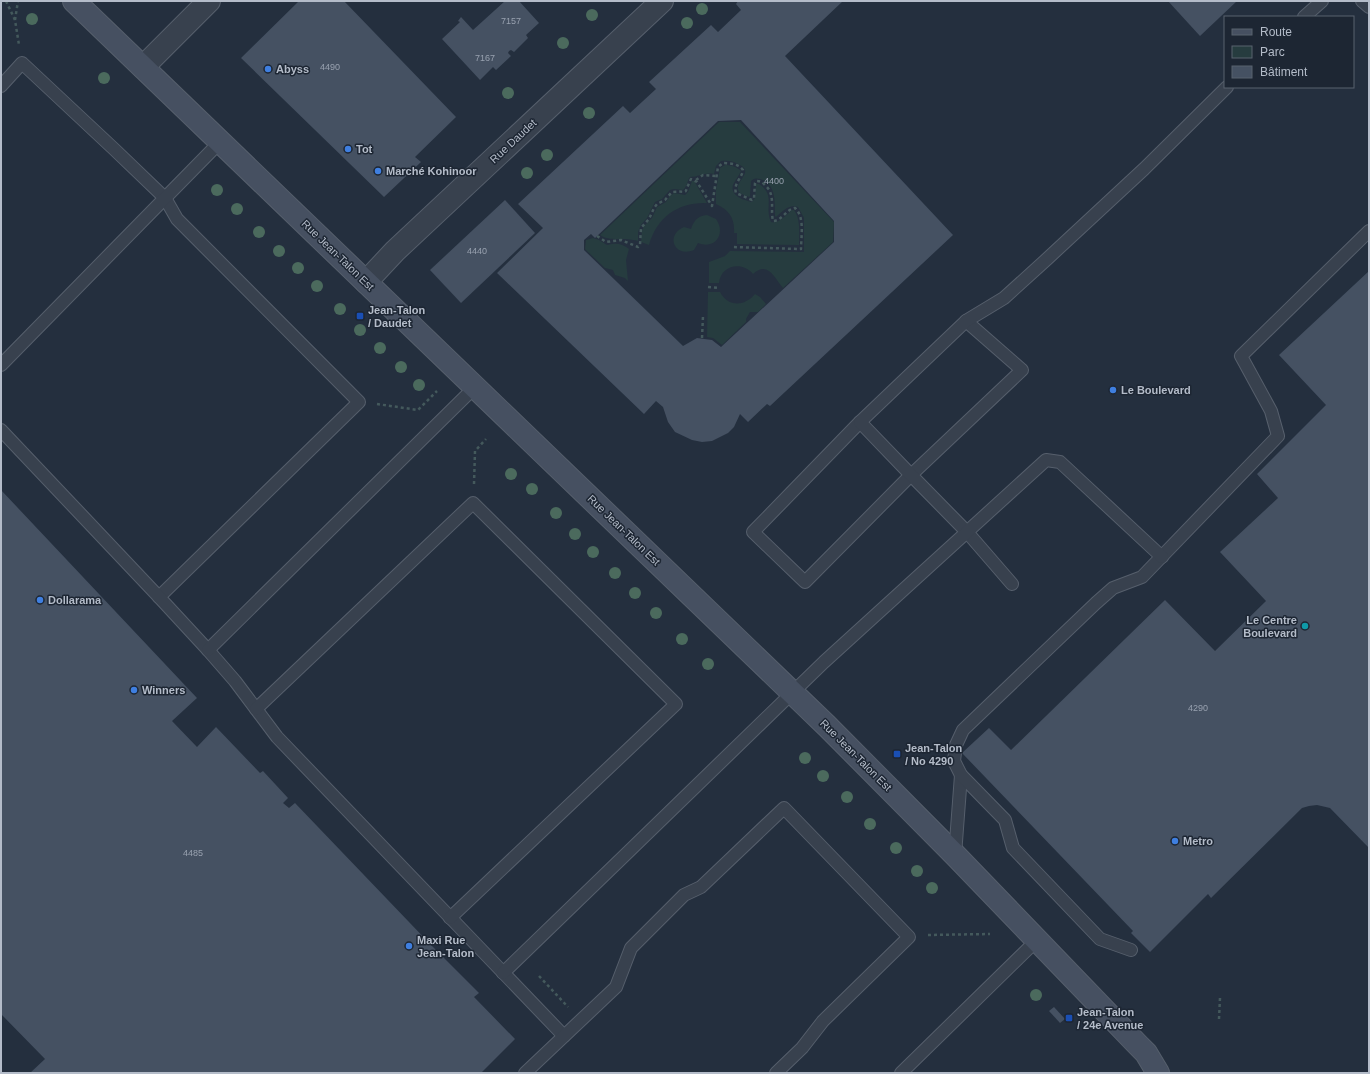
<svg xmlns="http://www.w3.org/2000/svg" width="1370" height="1074" font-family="Helvetica,sans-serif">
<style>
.green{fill:#263c3f}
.building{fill:#455162;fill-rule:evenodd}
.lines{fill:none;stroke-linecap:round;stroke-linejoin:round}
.service-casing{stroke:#565f6c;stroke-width:14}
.minor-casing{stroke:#565f6c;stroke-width:24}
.secondary-casing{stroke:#565f6c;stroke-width:24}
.path{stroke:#44595c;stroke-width:2.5;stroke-dasharray:3 3;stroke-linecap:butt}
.service{stroke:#38414e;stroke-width:12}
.minor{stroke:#38414e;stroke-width:22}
.secondary{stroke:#465061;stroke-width:22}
.tree{fill:#4b6a5d}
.shop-dot{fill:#3f7fe0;stroke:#1d2633;stroke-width:1.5}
.transit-dot{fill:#1a4fb4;stroke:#1d2633;stroke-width:1.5}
.culture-dot{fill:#0f9aa8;stroke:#1d2633;stroke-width:1.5}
.labels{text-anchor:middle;stroke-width:3;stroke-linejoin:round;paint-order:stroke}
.number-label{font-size:9px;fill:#98a1af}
.poi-label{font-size:11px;font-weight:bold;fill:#b4bcc9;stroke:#1d2633;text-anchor:start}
.street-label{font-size:11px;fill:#b4bcc9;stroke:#1d2633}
</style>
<rect width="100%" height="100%" fill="#242f3e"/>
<!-- green -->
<g class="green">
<path d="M719,122H740L834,222L833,242L783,288C775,279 768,260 753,274C742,261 721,265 719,283H709V262L725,256L730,251L804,252V218L798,207C789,204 783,211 776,217L775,216C775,203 776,183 760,179C756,178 754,178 751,181L750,196L749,197C745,195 739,194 738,190C735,181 754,172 740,165C734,161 728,160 721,161L716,166L714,174C705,172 699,177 690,177C687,181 687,187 683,190L674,189L670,190L662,199L655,202L647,218L641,225L638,232V241C625,237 609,242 600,235Z"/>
<path d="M725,165C731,165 737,167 741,171C739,176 735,180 733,185C730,196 744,200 752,202L755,198L756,184H759C776,195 764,207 771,222C779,224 786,215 792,210H794C801,220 799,233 799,245L737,244V233H734C735,218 729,210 716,204V190L720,168Z"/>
<path d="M692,181H694L696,184L707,203C678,202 657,217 649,245L641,242L642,231L644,226L652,218L657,207L666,202L670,196L674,193L685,195L688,192Z"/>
<path d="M707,215L716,219C726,233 716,250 698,243L694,250C674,258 665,235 684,227L691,229C694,220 698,216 707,215Z"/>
<path d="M593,238L599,240L607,245C616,243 621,243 629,249L626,260L628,281L625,278L615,275L613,270L605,268L587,251L585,249L586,240Z"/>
<path d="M708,292H720C728,307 744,307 755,294L760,297L766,304L758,312H750L746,319V322L722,345L713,338L707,337Z"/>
</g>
<!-- building -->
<g class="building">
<path d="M299,1H344L456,117L415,157L421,162L384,197L241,58Z"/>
<path d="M505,1H519L539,23L526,35L528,38L514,52L511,50L509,51L508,53L511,56L496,70L493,67L480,80L442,39L460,22L458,21L461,17L473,30Z"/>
<path d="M738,1H843L785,56L953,235L770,406L767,404L748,422L740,414L734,427L728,433L712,441L702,442L692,440L675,432L668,422L663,407L656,401L644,414L497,273L543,228L518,204L623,106L630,113L656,89L649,82L711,25L718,32L741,10L736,4ZM741,120L834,221V242L721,347L712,340L697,338L683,346L584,250V240L591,234L595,238L718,121Z"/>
<path d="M1168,1H1237L1200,36Z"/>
<path d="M505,200L535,233L461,303L430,270Z"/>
<path d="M1369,271V848L1330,808L1317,805L1309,806L1302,808L1211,898L1208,894L1150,952L1131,933L1133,931L962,753L989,728L1011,750L1165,600L1215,651L1266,601L1220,552L1278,498L1257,474L1326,405L1279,355Z"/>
<path d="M1,490L197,698L172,721L197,747L216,727L260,773L263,771L288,798L283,803L289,808L295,803L432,946L479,993L474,997L515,1039L481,1073H30L45,1059L1,1014Z"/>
<path d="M1054,1007L1065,1019L1060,1023L1049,1011Z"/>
</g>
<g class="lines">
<defs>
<g id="service">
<path d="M1362,1L1369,7"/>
<path d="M1304,17L1322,1"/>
<path d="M1,86L22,63L115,150L165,198L177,219L359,402L159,597"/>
<path d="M1,365L220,142"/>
<path d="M860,422L753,532L805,582L911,475L1022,370L966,321"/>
<path d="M1,430L159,597L208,650L235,681L277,737L564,1036"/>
<path d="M1012,584L967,532L911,475L860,422L966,321L1004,298L1047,259L1144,169L1227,87"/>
<path d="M208,650L475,387"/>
<path d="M256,709L473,503L676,704L450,918"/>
<path d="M955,855L961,775"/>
<path d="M1131,950L1100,939L1013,848L1005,820L961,775L954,761L956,745L963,730L1096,603L1113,588L1142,577L1278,436L1271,411L1241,356L1369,231"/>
<path d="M503,973L623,857L824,662L1046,460L1060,462L1162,557"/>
<path d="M525,1073L616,987L631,948L684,895L701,887L784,808L909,937L823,1021L802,1048L776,1073"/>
<path d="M901,1073L1037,940"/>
</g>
<g id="minor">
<path d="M143,67L209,1"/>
<path d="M366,282L395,251L662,1"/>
</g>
<path id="secondary" d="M74,1L827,726L955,855L1138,1045L1146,1053L1158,1073"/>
</defs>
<!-- service casing -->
<use href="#service" class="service-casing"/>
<!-- minor casing -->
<use href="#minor" class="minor-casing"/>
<!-- secondary casing -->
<use href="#secondary" class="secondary-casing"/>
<!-- path -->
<g class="path">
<path d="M6,1L15,20L19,45"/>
<path d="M15,20L18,1"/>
<path d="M696,180L703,175L716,176"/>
<path d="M597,236L606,242L621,240L638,247L640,245L641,228L649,219L654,208L657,204L665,200L672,192C691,190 682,197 691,179L697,182L712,206L718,167L723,163C730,163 739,164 743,170C742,178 733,184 736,193L752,200L754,198L755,183L756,181C760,181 762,182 765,185C776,195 770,208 773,221C782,221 786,209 795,208C805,217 801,237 801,249L731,247"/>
<path d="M708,287L719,288"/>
<path d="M702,338L703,316"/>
<path d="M377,404L418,410L437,391"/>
<path d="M474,484L475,451L486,439"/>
<path d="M928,935L990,934"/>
<path d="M539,976L568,1007"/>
<path d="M1219,1019L1220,998"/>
</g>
<!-- service -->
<use href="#service" class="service"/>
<!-- minor -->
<use href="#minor" class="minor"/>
<!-- secondary -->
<use href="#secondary" class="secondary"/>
</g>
<!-- trees -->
<g class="tree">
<circle cx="702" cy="9" r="6"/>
<circle cx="592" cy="15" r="6"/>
<circle cx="32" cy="19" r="6"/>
<circle cx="687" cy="23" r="6"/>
<circle cx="563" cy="43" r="6"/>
<circle cx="104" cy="78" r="6"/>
<circle cx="508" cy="93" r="6"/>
<circle cx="589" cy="113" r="6"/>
<circle cx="547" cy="155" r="6"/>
<circle cx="527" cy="173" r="6"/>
<circle cx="217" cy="190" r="6"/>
<circle cx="237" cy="209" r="6"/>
<circle cx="259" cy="232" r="6"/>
<circle cx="279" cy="251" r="6"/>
<circle cx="298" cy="268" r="6"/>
<circle cx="317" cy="286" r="6"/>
<circle cx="340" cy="309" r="6"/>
<circle cx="360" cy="330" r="6"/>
<circle cx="380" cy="348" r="6"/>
<circle cx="401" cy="367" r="6"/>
<circle cx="419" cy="385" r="6"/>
<circle cx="511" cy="474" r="6"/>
<circle cx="532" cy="489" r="6"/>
<circle cx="556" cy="513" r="6"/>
<circle cx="575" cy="534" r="6"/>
<circle cx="593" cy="552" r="6"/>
<circle cx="615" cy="573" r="6"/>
<circle cx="635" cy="593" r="6"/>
<circle cx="656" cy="613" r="6"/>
<circle cx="682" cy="639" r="6"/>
<circle cx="708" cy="664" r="6"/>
<circle cx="805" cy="758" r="6"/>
<circle cx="823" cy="776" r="6"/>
<circle cx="847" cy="797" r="6"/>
<circle cx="870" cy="824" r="6"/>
<circle cx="896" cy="848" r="6"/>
<circle cx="917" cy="871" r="6"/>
<circle cx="932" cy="888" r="6"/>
<circle cx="1036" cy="995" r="6"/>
</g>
<!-- markers -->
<g class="shop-dot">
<circle cx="268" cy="69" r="4"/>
<circle cx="348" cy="149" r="4"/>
<circle cx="378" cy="171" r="4"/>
<circle cx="1113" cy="390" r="4"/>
<circle cx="40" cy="600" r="4"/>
<circle cx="134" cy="690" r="4"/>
<circle cx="1175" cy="841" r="4"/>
<circle cx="409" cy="946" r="4"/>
</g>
<g class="transit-dot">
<rect x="356" y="312" width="8" height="8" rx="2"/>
<rect x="893" y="750" width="8" height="8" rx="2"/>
<rect x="1065" y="1014" width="8" height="8" rx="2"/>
</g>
<circle class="culture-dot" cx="1305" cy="626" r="4"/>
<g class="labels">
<!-- number labels -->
<g class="number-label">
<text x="511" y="24">7157</text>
<text x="485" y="61">7167</text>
<text x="330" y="70">4490</text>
<text x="774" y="184">4400</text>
<text x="477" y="254">4440</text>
<text x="1198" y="711">4290</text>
<text x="193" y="856">4485</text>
</g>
<!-- poi labels -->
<g class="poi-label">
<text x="276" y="73">Abyss</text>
<text x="356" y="153">Tot</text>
<text x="386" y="175">Marché Kohinoor</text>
<text x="368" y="314">Jean-Talon<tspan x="368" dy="13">/ Daudet</tspan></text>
<text x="1121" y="394">Le Boulevard</text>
<text x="48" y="604">Dollarama</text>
<text x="1297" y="624" text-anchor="end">Le Centre<tspan x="1297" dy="13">Boulevard</tspan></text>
<text x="142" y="694">Winners</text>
<text x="905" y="752">Jean-Talon<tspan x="905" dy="13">/ No 4290</tspan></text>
<text x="1183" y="845">Metro</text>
<text x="417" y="944">Maxi Rue<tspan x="417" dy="13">Jean-Talon</tspan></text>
<text x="1077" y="1016">Jean-Talon<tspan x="1077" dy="13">/ 24e Avenue</tspan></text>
</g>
<!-- street labels -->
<g class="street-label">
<text transform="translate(513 141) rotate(-43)" y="4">Rue Daudet</text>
<text transform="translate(338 255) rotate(44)" y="4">Rue Jean-Talon Est</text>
<text transform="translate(624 530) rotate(44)" y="4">Rue Jean-Talon Est</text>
<text transform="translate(856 755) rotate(45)" y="4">Rue Jean-Talon Est</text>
</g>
</g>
<!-- border -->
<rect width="1370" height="1074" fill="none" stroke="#b4bcc9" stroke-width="4"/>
<!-- legend -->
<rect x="1224" y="16" width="130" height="72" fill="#1d2633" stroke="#59626f"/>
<rect x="1232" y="29" width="20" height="6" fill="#465061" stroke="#59626f"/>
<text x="1260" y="36" font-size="12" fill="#b4bcc9">Route</text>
<rect x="1232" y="46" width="20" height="12" fill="#263c3f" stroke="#59626f"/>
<text x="1260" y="56" font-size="12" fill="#b4bcc9">Parc</text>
<rect x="1232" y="66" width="20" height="12" fill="#455162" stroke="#59626f"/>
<text x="1260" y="76" font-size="12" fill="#b4bcc9">Bâtiment</text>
</svg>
